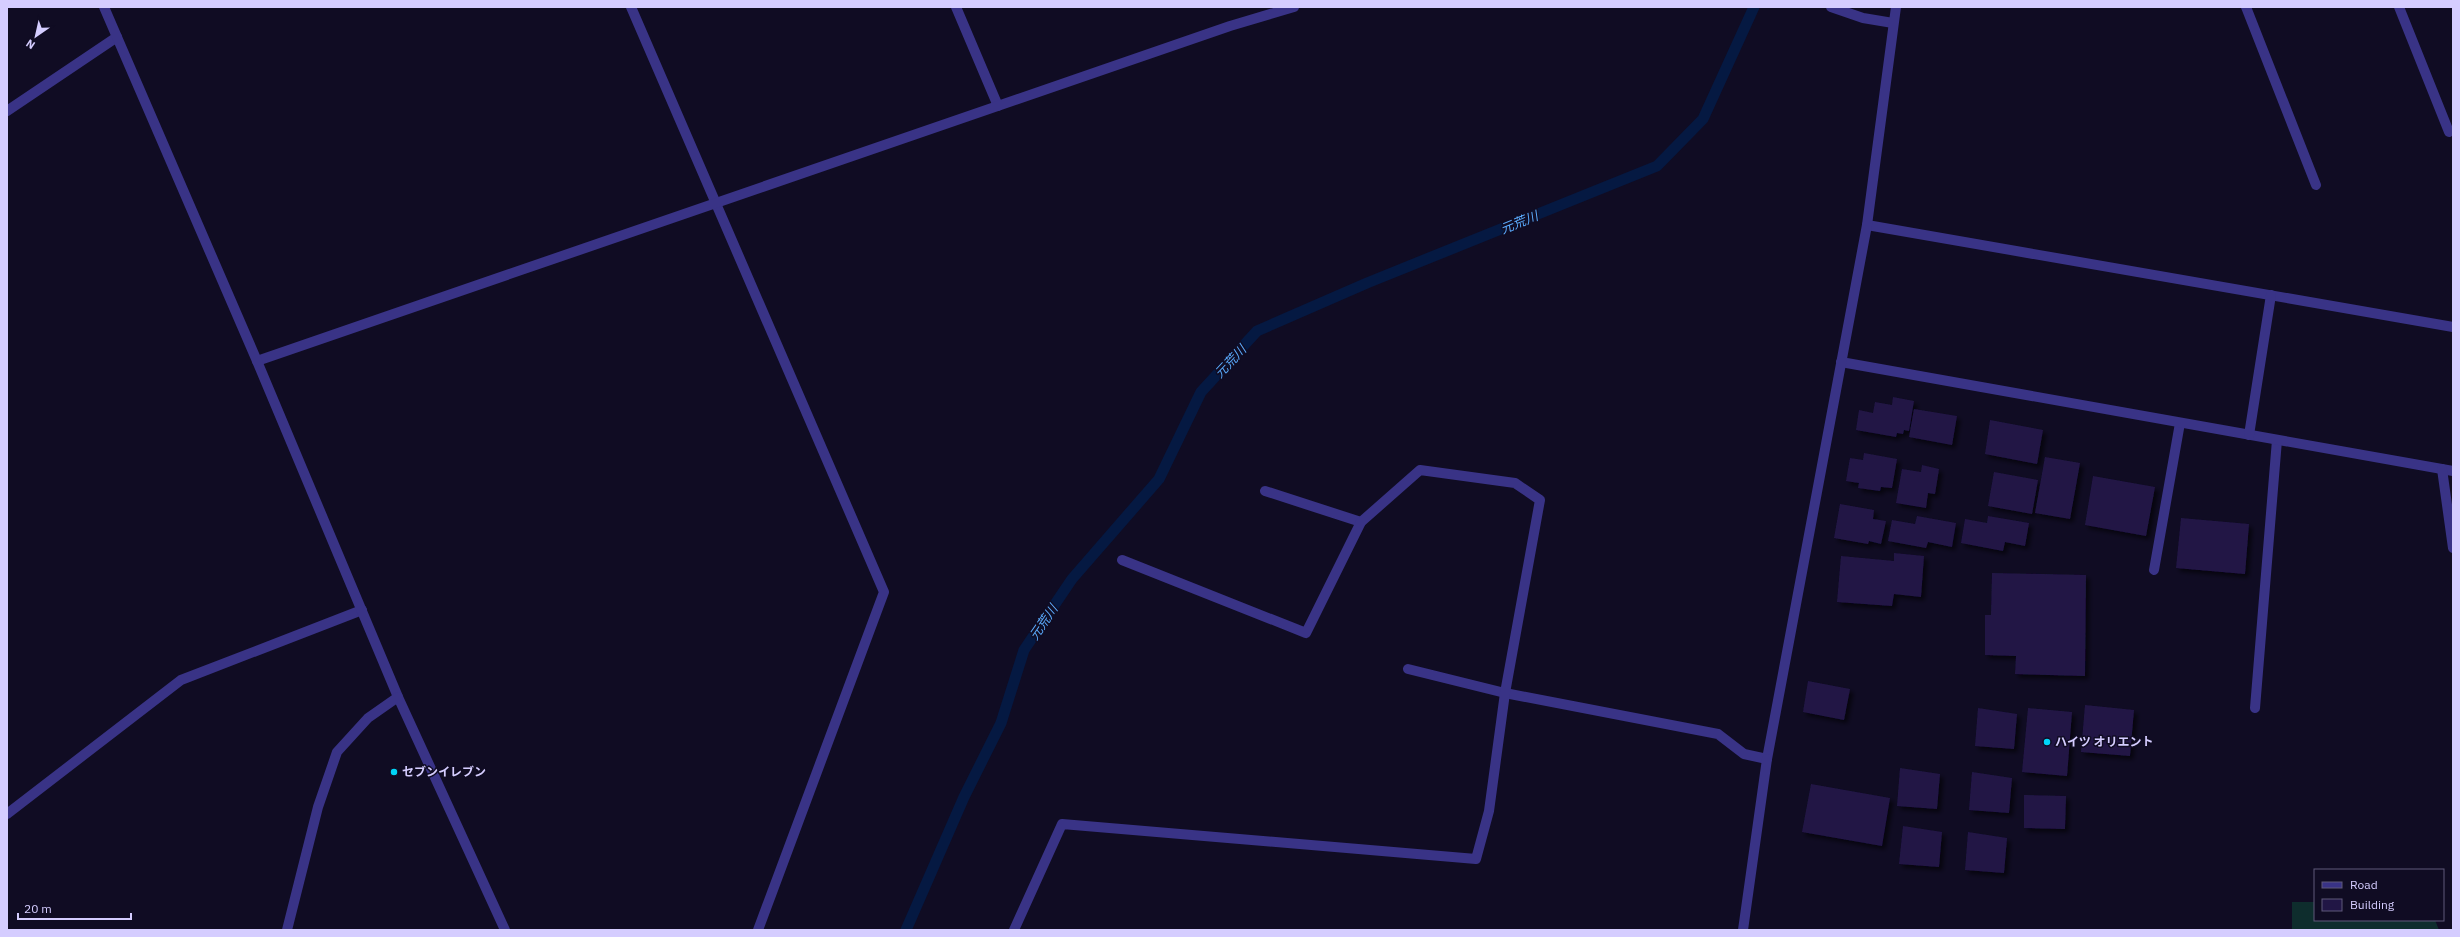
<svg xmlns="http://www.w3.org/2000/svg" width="2460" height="937" font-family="'IBM Plex Sans','Noto Sans JP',sans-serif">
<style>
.green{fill:#0e2d2d}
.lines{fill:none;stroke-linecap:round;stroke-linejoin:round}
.stream{stroke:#051942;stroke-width:11}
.building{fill:#211645;filter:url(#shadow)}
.service{stroke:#393386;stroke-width:10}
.minor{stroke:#393386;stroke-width:10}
.tertiary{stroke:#393386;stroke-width:10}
.poi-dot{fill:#00d5f8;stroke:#100c23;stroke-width:1.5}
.labels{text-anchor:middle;stroke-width:3;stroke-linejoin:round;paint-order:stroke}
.poi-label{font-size:12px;font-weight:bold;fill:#d5cdff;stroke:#100c23;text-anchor:start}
.water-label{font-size:13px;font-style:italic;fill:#5bacff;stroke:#100c23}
</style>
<defs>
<filter id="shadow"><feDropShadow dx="3.5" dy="3.5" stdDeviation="2" flood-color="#0009"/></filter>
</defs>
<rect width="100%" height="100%" fill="#100c23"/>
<!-- green -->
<path class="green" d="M2292,902H2315V920H2435L2439,930H2292Z"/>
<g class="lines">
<!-- stream -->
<path class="stream" d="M906,930L964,797L1001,723L1024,650L1072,579L1159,479L1201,392L1257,331L1367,283L1657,166L1703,119L1754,7"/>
</g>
<!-- building -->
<g class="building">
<path d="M1893,397L1914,401L1909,431L1904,430L1903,434L1897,433L1896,437L1856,430L1859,410L1873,413L1875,402L1892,405Z"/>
<path d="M1914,409L1957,416L1952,445L1909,437Z"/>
<path d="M1990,420L2043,430L2037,464L1985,454Z"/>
<path d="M1864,453L1897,459L1892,488L1881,487L1880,491L1858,488L1859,483L1846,481L1850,458L1863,460Z"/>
<path d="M2045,457L2080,463L2070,519L2035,513Z"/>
<path d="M1922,465L1939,469L1935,494L1928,493L1926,508L1896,503L1902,469L1921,472Z"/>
<path d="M1994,472L2038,480L2032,514L1988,506Z"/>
<path d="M2093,476L2155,487L2146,536L2085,525Z"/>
<path d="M1840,504L1874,510L1873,519L1886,521L1881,544L1869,541L1868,544L1834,538Z"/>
<path d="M1917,516L1956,523L1952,547L1928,542L1926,548L1888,541L1892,520L1915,524Z"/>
<path d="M1988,516L2029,523L2025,546L2005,542L2003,551L1961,543L1965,519L1987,523Z"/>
<path d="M2181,518L2249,524L2245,574L2176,568Z"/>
<path d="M1894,553L1924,556L1921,597L1894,594L1892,606L1837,602L1841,556L1894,561Z"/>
<path d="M1992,573L2086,575L2085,676L2015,674L2016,656L1985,655V615H1991Z"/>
<path d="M1808,681L1850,689L1844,720L1803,712Z"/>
<path d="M2085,705L2134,710L2130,756L2081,752Z"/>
<path d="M1978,708L2017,714L2014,749L1975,746Z"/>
<path d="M2028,708L2072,712L2067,776L2022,772Z"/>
<path d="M1900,768L1940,774L1937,809L1897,806Z"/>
<path d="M1972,772L2012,778L2009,813L1969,810Z"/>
<path d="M1811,784L1890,798L1882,846L1802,832Z"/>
<path d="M2024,795L2066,796L2065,829L2024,828Z"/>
<path d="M1903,826L1942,832L1939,867L1899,864Z"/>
<path d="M1968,832L2007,838L2004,873L1965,870Z"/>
</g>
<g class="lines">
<!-- service -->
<g class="service">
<path d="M2154,570L2180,423"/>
<path d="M2255,708L2277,440"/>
</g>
<!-- minor -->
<g class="minor">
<path d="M631,7L884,592L758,930"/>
<path d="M956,7L998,106"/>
<path d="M1831,7L1863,18L1893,23"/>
<path d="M2246,7L2316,185"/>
<path d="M2399,7L2449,132"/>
<path d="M7,111L117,37"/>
<path d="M1867,225L2453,327"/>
<path d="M257,361L1230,26L1294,7"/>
<path d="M1841,362L2453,471"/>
<path d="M2249,435L2271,295"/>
<path d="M2442,469L2453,548"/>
<path d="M1265,491L1361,522"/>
<path d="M1408,669L1505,693L1718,734L1744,754L1767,759L1867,225L1896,7"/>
<path d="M7,814L181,680L362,610"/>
<path d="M1014,930L1062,824L1476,859L1489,811L1505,693L1540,500L1515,483L1420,470L1361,522L1306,633L1122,560"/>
</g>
<!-- tertiary -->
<g class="tertiary">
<path d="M104,7L257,361L398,697L505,930"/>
<path d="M287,930L318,807L337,752L368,718L398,697"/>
<path d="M1743,930L1767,759"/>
</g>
</g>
<!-- markers -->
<g class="poi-dot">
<circle cx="2047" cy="742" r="4"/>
<circle cx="394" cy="772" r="4"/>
</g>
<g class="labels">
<!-- poi labels -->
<g class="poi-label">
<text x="2055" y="746">ハイツ オリエント</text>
<text x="402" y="776">セブンイレブン</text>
</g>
<!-- water labels -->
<g class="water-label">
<text transform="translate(1519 222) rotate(-22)" y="5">元荒川</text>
<text transform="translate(1230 361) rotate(-47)" y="5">元荒川</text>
<text transform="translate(1043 622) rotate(-56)" y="5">元荒川</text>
</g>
</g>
<!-- border -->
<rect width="2460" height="937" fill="none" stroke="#d5cdff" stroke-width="16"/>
<!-- legend -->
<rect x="2314" y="869" width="130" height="52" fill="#100c23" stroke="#5f597b"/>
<rect x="2322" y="882" width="20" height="6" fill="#393386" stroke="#5f597b"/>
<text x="2350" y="889" font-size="12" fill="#d5cdff">Road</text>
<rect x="2322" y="899" width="20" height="12" fill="#211645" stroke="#5f597b"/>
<text x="2350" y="909" font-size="12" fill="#d5cdff">Building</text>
<!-- north arrow -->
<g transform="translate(36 36) rotate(214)" stroke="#100c23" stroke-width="3" paint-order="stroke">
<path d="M0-3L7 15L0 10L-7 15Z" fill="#d5cdff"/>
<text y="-6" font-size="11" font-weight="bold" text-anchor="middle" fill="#d5cdff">N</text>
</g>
<!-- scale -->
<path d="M18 913v6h113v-6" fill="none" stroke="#d5cdff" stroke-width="2"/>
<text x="24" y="913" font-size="12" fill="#d5cdff" stroke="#100c23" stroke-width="3" paint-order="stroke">20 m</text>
</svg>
